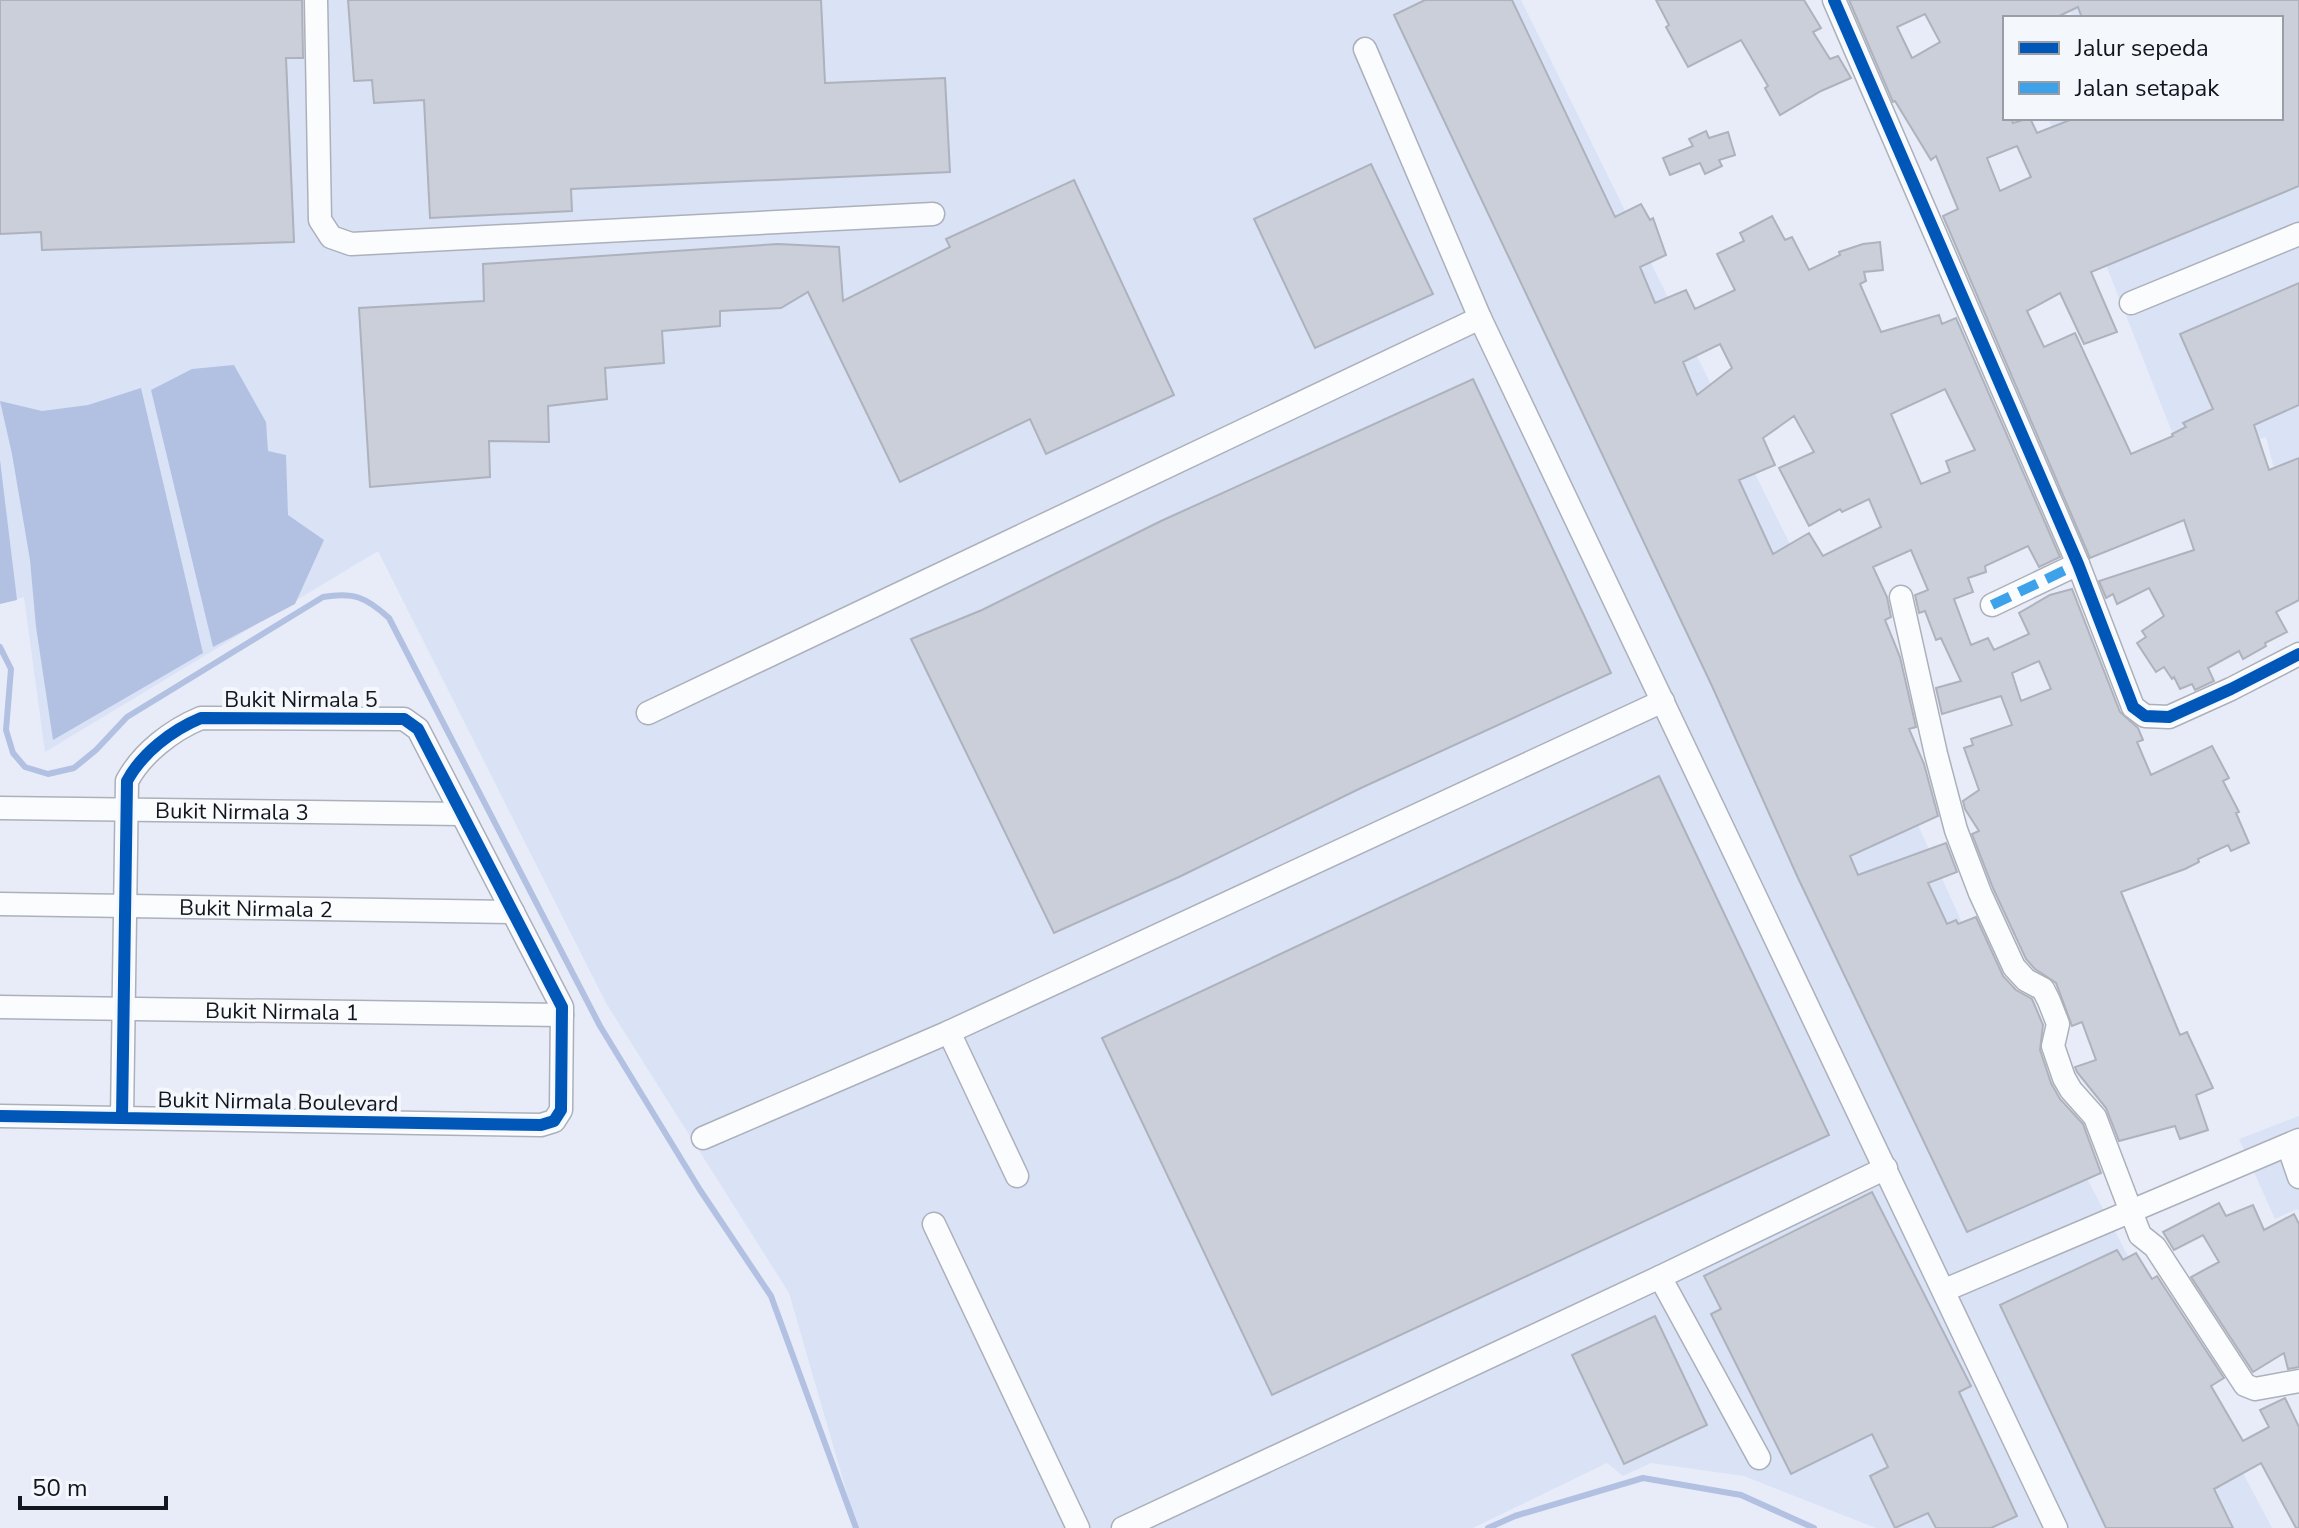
<svg xmlns="http://www.w3.org/2000/svg" width="2299" height="1528" font-family="'Nunito Sans',sans-serif">
<style>
.built{fill:#dae2f6}
.water{fill:#b2c0e2}
.lines{fill:none;stroke-linecap:round;stroke-linejoin:round}
.stream{stroke:#b2c0e2;stroke-width:6}
.building{fill:#cacfd9;stroke:#aeb2bc;stroke-width:2;fill-rule:evenodd}
.minor-casing{stroke:#acb0ba;stroke-width:25}
.minor{stroke:#fbfcfe;stroke-width:22}
.quiet{stroke:#3da2ea;stroke-width:10;stroke-dasharray:20 10;stroke-linecap:butt}
.cycleway-casing{stroke:#f4f7fc;stroke-width:17}
.cycleway{stroke:#0057b8;stroke-width:12}
.labels{text-anchor:middle;stroke-width:8;stroke-linejoin:round;paint-order:stroke}
.street-label{font-size:22px;fill:#12161f;stroke:#f4f7fc}
</style>
<rect width="100%" height="100%" fill="#e7ecf8"/>
<!-- built -->
<g class="built">
<path d="M0,0H1521L1815,595L2019,1050L2272,1528H1876L1744,1476L1651,1463L1623,1476L1607,1463L1473,1528H857L789,1293L606,1003L378,551L45,752L24,597L0,603Z"/>
<path d="M2065,0H2299V567L2266,437L2228,449L2213,420L2172,432L2048,118H2281V18H2073Z"/>
<path d="M2299,1116V1211L2297,1209L2275,1219L2239,1139Z"/>
</g>
<!-- water -->
<g class="water">
<path d="M234,365L266,422L268,451L286,455L288,515L324,540L295,604L213,647L151,390L192,369Z"/>
<path d="M141,388L203,653L53,740L36,627L30,560L12,454L0,401L42,411L88,405Z"/>
<path d="M0,460L17,600L0,604Z"/>
</g>
<g class="lines">
<!-- stream -->
<g class="stream">
<path d="M0,647L11,669L6,730L13,753L25,767L48,774L74,768L96,750L127,717L323,597C354,592 366,597 389,618L600,1026L700,1190L771,1296L856,1528"/>
<path d="M1488,1528L1515,1516L1643,1478L1741,1495L1814,1528"/>
</g>
</g>
<!-- building -->
<g class="building">
<path d="M0,0H302L303,58H286L294,242L42,250L41,232L0,234Z"/>
<path d="M348,0H821L825,83L945,78L950,172L571,189L572,211L430,218L424,100L374,103L372,80L354,81Z"/>
<path d="M1425,0H1512L1615,217L1641,204L1650,220L1653,218L1666,255L1640,267L1655,303L1686,290L1695,309L1735,290L1717,254L1744,241L1740,233L1772,216L1785,240L1792,237L1809,270L1840,255L1839,252L1863,244L1880,242L1883,270L1864,272L1866,281L1860,284L1881,332L1939,315L1942,324L1956,318L2060,557L2039,567L2028,546L1985,566L1986,572L1968,578L1973,592L1954,599L1971,645L1988,638L1994,650L2029,634L2019,613L2050,595L2072,589L2120,712L2138,728L2143,740L2137,742L2151,775L2212,746L2229,778L2223,781L2239,812L2236,813L2249,843L2231,851L2228,845L2198,859L2199,862L2185,869L2121,892L2180,1035L2187,1032L2213,1088L2196,1095L2208,1130L2180,1139L2175,1126L2119,1141L2106,1108L2077,1072L2075,1067L2096,1060L2082,1022L2072,1026L2056,983L2035,969L2026,959L1993,888L1972,834L1979,831L1965,809L1963,801L1979,790L1964,748L1973,745L1971,739L2012,725L2001,696L1942,714L1936,688L1961,681L1941,638L1936,640L1925,611L1919,613L1915,595L1928,590L1911,550L1873,567L1887,597L1891,617L1885,620L1900,657L1916,727L1909,729L1924,764L1938,816L1850,856L1858,875L1946,843L1957,872L1928,883L1947,924L1956,920L1958,924L1976,917L2003,976L2016,990L2032,999L2043,1025L2040,1050L2051,1083L2060,1099L2083,1124L2101,1173L1967,1232L1798,878L1712,686L1394,15ZM1720,344L1732,368L1697,395L1683,362ZM1945,389L1975,450L1946,461L1950,472L1921,484L1891,414ZM1794,416L1814,452L1779,468L1809,526L1840,509L1842,512L1869,499L1881,527L1823,556L1809,533L1773,554L1739,480L1775,465L1763,438ZM2039,661L2051,689L2021,701L2012,673Z"/>
<path d="M1656,0H1804L1821,28L1813,32L1830,59L1838,56L1851,78L1821,91L1780,115L1765,88L1768,86L1741,40L1688,67L1666,27L1669,25Z"/>
<path d="M1849,0H2299V186L2091,272L2117,332L2084,344L2060,293L2027,311L2044,347L2075,333L2131,454L2173,436L2172,434L2186,427L2183,423L2213,409L2180,334L2299,283V405L2254,425L2269,470L2299,458V600L2276,612L2287,632L2265,643L2266,646L2243,659L2239,651L2208,668L2214,681L2195,690L2192,684L2180,689L2174,677L2172,679L2164,667L2156,672L2137,643L2146,637L2142,631L2164,616L2149,588L2117,604L2113,594L2106,598L2099,581L2194,550L2184,520L2090,558L1943,216L1958,209L1936,156L1931,160L1895,101L1893,102ZM2078,7L2082,18H2281V118H2075L2037,133L2030,118L2013,123L2011,118H2005V18H2055ZM1925,14L1940,42L1912,58L1897,27ZM2017,146L2031,177L2000,191L1987,158Z"/>
<path d="M1706,131L1709,138L1728,132L1735,155L1719,160L1722,166L1705,174L1700,163L1670,175L1663,158L1693,146L1689,139Z"/>
<path d="M1371,164L1433,294L1315,348L1254,219Z"/>
<path d="M1074,180L1174,395L1046,454L1030,419L900,482L808,292L781,308L720,311V326L662,331L664,363L605,368L607,399L548,406L549,442L489,441L490,477L370,487L359,308L484,301L483,264L778,244L839,247L843,301L950,247L946,239Z"/>
<path d="M1473,379L1611,673L1361,788L1181,876L1054,933L911,639L982,610L1161,521Z"/>
<path d="M1659,776L1829,1135L1272,1395L1102,1038Z"/>
<path d="M1872,1192L1971,1386L1959,1392L2017,1516L1991,1528H1936L1928,1513L1895,1528L1870,1476L1888,1467L1872,1434L1791,1474L1711,1314L1721,1309L1704,1276Z"/>
<path d="M2219,1203L2226,1216L2253,1205L2264,1230L2294,1214L2299,1224V1367L2288,1369L2284,1353L2253,1372L2191,1277L2219,1262L2203,1235L2174,1250L2163,1232Z"/>
<path d="M2117,1250L2123,1260L2136,1253L2152,1279L2157,1276L2224,1378L2211,1386L2243,1441L2269,1427L2260,1410L2285,1398L2299,1427V1528H2296L2261,1463L2214,1489L2233,1528H2106L2000,1305Z"/>
<path d="M1655,1316L1707,1425L1624,1464L1572,1355Z"/>
</g>
<g class="lines">
<defs>
<g id="minor">
<path d="M316,0L320,220L331,237L351,244L933,214"/>
<path d="M1834,0L2078,564L2133,707L2145,716L2169,717L2231,689L2299,654"/>
<path d="M1365,49L1480,318L2056,1528"/>
<path d="M2131,303L2299,234"/>
<path d="M1901,597L1936,754L1956,830L1980,893L2014,967L2026,980L2043,989L2049,1001L2058,1024L2053,1046L2064,1078L2071,1090L2095,1117L2140,1235L2155,1247L2245,1385L2255,1389L2299,1381"/>
<path d="M1992,605L2078,564"/>
<path d="M648,713L1480,318"/>
<path id="s1" d="M0,808L462,814"/>
<path id="s2" d="M0,904L513,912"/>
<path id="s3" d="M0,1007L562,1015"/>
<path d="M949,1032L1017,1176"/>
<path d="M0,1116L541,1125L554,1121L561,1110L562,1007L418,729L404,719L201,718C172,730 142,753 127,781L122,1118"/>
<path d="M703,1138L949,1032L1663,701"/>
<path d="M2288,1145L2299,1177"/>
<path d="M934,1224L1078,1528"/>
<path d="M1660,1277L1759,1458"/>
<path d="M1945,1290L2299,1140"/>
<path d="M1123,1528L1660,1277L1886,1168"/>
</g>
</defs>
<!-- minor casing -->
<use href="#minor" class="minor-casing"/>
<!-- minor -->
<use href="#minor" class="minor"/>
<!-- quiet -->
<path class="quiet" d="M1992,605L2078,564"/>
<defs>
<g id="cycleway">
<path d="M1834,0L2078,564L2133,707L2145,716L2169,717L2231,689L2299,654"/>
<path d="M0,1116L541,1125L554,1121L561,1110L562,1007L418,729L404,719L201,718C172,730 142,753 127,781L122,1118"/>
</g>
</defs>
<!-- cycleway casing -->
<use href="#cycleway" class="cycleway-casing"/>
<!-- cycleway -->
<use href="#cycleway" class="cycleway"/>
</g>
<g class="labels">
<!-- street labels -->
<g class="street-label">
<text x="301" y="707">Bukit Nirmala 5</text>
<text dy="8" stroke="none"><textPath href="#s1" startOffset="232">Bukit Nirmala 3</textPath></text>
<text dy="8" stroke="none"><textPath href="#s2" startOffset="256">Bukit Nirmala 2</textPath></text>
<text dy="8" stroke="none"><textPath href="#s3" startOffset="282">Bukit Nirmala 1</textPath></text>
<text transform="translate(278 1101) rotate(1)" y="8">Bukit Nirmala Boulevard</text>
</g>
</g>
<!-- legend -->
<rect x="2003" y="16" width="280" height="104" fill="#f4f7fc" stroke="#9a9da4" stroke-width="2"/>
<rect x="2019" y="42" width="40" height="12" fill="#0057b8" stroke="#9a9da4" stroke-width="2"/>
<text x="2075" y="56" font-size="24" fill="#12161f">Jalur sepeda</text>
<rect x="2019" y="82" width="40" height="12" fill="#3da2ea" stroke="#9a9da4" stroke-width="2"/>
<text x="2075" y="96" font-size="24" fill="#12161f">Jalan setapak</text>
<!-- scale -->
<path d="M20 1496v12h146v-12" fill="none" stroke="#12161f" stroke-width="4"/>
<text x="32" y="1496" font-size="24" fill="#12161f" stroke="#f4f7fc" stroke-width="6" paint-order="stroke">50 m</text>
</svg>
